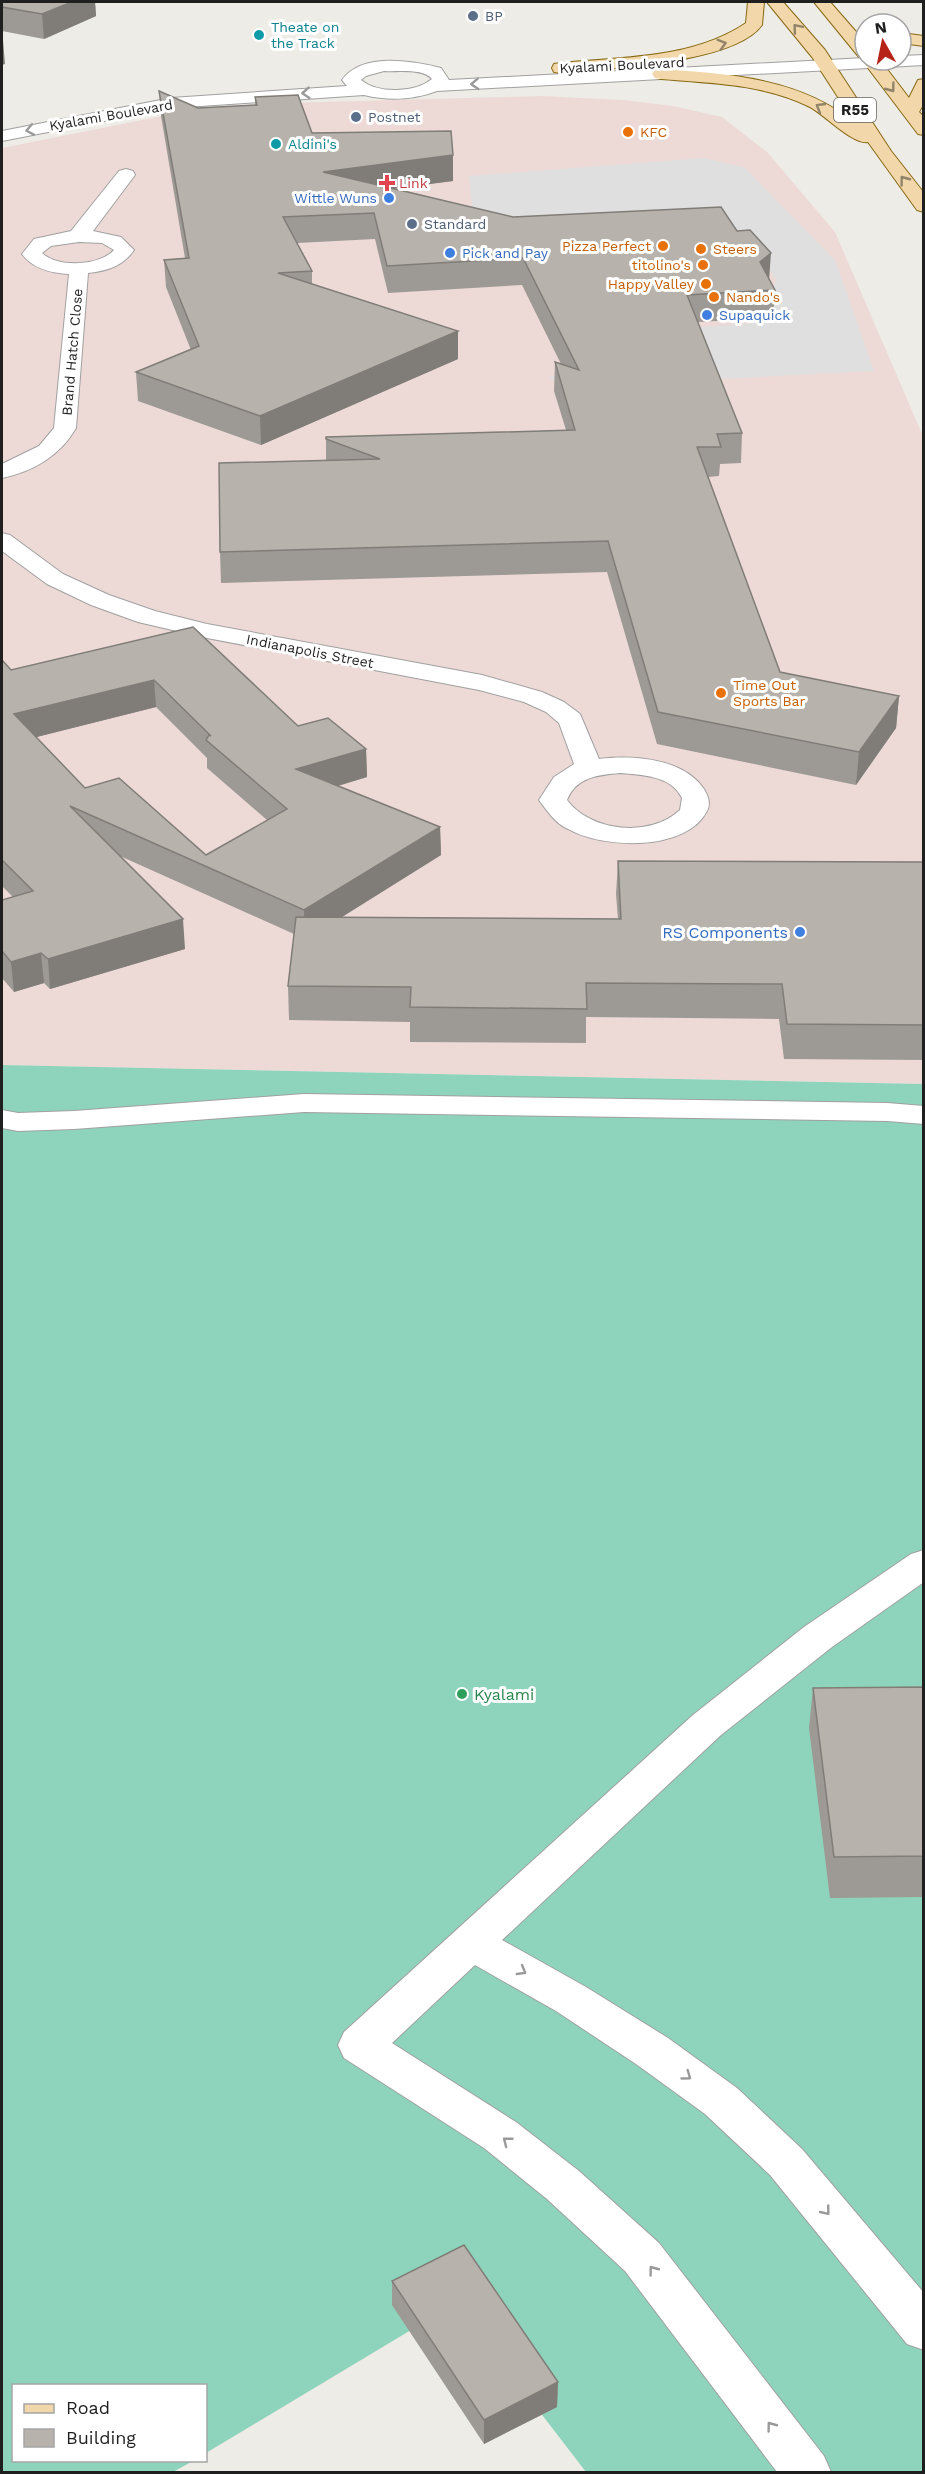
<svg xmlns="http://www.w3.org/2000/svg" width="925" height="2474" font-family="'Work Sans',sans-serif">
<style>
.commercial{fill:#eddad7}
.pitch{fill:#8ed4bd}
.parking{fill:#dfdfdf}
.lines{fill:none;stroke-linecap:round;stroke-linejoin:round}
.street-casing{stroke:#a0a0a0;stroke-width:2}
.primary-casing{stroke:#876812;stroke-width:2}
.street{fill:#fff;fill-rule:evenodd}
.primary{fill:#f1d7a9;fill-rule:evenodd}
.wall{fill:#9d9994;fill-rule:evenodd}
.shaded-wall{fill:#807d78}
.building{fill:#b7b2ac;stroke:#807d78;stroke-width:1.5;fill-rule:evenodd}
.oneway{stroke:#92846b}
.oneway2{stroke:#9a9a9a}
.service-dot{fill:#5c6f8a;stroke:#fff;stroke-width:2}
.culture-dot{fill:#0f9aa8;stroke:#fff;stroke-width:2}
.food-dot{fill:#e8710a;stroke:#fff;stroke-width:2}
.health-dot{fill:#e0444e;stroke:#fff;stroke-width:2}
.shop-dot{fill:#3f7fe0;stroke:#fff;stroke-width:2}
.leisure-dot{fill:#2e9e5b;stroke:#fff;stroke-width:2}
.labels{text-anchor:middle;stroke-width:6;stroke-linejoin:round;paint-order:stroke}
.far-service-label{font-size:14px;fill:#4e5e75;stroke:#fff;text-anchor:start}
.far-culture-label{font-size:14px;fill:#0d838f;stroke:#fff;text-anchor:start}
.far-street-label{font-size:14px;fill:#1f1f1f;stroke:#fff}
.far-food-label{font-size:14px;fill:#c56008;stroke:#fff;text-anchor:start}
.far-health-label{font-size:14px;fill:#be3a42;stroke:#fff;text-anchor:start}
.far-shop-label{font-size:14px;fill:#366cbe;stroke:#fff;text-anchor:start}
.shield{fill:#fff;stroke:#626262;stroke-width:1.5}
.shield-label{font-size:15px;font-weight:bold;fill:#1f1f1f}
.shop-label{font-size:16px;fill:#366cbe;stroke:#fff;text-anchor:end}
.leisure-label{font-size:16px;fill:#27864d;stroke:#fff;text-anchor:start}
</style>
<rect width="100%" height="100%" fill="#eeece6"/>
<!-- commercial -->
<path class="commercial" d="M542,96L624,100L673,106L722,117L768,153L835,232L923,436V1084L2,1065V148L192,110L285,103Z"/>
<!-- pitch -->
<path class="pitch" d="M2,1065L923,1084V2472H586L456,2303L206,2453V2386H14V2460L193,2461L173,2472H2Z"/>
<!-- parking -->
<path class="parking" d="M703,158L744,167L835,260L874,371L564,387L548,377L655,370L649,331L781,321L768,297L777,280L757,255L474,225L469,176Z"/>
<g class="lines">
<defs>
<g id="street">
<path d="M924,55V65L437,91C413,100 389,101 364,95L171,108L2,141V131L171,98L347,86L342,80C362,52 413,61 441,68L449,80L865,58V60H901V56ZM384,71C398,72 423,68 432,79C415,93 378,94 361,80L366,76Z"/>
<path d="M126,169L133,171L135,175L93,231L121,237L134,250C123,266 107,271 88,273L76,428C60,456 32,472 2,478V464L39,446L54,428L69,274C51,273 33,269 22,254L34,239L71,231L119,171ZM79,242L102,243L114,250C99,266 58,268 42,253L51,246Z"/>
<path d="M2,533L10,535L63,574L109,595L155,611L207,624L482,675L542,692L564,702L580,714L599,759C633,755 683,758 704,789C708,796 711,803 707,811C686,852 603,849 568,829C555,823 548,812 539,800L554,777L574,764L559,723L546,712L524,702L479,690L207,638L138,622L91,605L47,584L2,551ZM620,773C641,775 671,775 682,798L680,810C650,838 591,832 567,800C576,777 598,775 620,773Z"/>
<path d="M304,1094L887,1103L924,1106V1124L887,1121L304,1112L74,1129L18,1131L2,1128V1110L18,1113L74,1111Z"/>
<path d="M924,1550V1582L832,1647L721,1735L502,1940L586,1987L668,2038L737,2088L802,2149L924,2293V2350L907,2344L770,2175L705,2114L636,2064L556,2011L475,1965L392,2043L516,2122L579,2171L659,2243L824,2456L831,2472H777L625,2271L547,2199L484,2148L344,2058L338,2045L344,2032L693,1715L804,1627L911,1554Z"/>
</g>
<g id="primary">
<path d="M748,2H764L762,25C734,64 606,68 560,73L554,72L552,68L554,64L560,63C622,57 693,59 746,23Z"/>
<path d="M767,2H783L825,50L891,151L924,193V212L917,210L868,142C853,145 825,115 810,107C764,84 711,83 661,79L655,78L652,74L655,70L661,69C730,74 798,78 854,122L812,57Z"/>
<path d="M814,2H830L865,42V60H880L909,98L918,80L924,79V103L919,112L924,117V135L918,134L865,64L863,60L864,58L859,57Z"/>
<path d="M901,33L924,36V46L901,43Z"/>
</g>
</defs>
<!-- street casing -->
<use href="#street" class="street-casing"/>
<!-- primary casing -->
<use href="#primary" class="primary-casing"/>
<!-- street -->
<use href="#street" class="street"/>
<!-- primary -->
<use href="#primary" class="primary"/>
</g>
<!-- wall -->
<g class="wall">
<path d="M2,2H95L96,16L44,39L2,31Z"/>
<path d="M159,91L198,108L255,105V97L312,133L453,155V181L394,188L769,280L775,290L773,318L698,322L742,433L741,463L720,464L719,476L708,477L780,672L899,696L896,728L856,785L657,744L607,572L221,583L220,552L326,460V439L566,430L554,391L555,362L561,364L522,285L388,293L375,239L297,243L312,271V284L458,359L261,445L138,401L136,372L191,350L166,287L164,260L185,258L161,116Z"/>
<path d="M193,627L298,726L366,749L367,777L338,786L440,827L441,855L342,917L618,919L616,894L618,861L924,862V1060L784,1059L779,1019L586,1017V1043L410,1042V1022L289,1020L288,986L294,934L120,856L185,949L50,989L44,983L14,992L2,978V900L13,897L2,886V660L11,670ZM156,707L207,758V768L267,820L206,855L85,788L36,737Z"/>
<path d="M924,1687V1897L830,1898L809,1728L813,1688Z"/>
<path d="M392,2281L558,2382L557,2407L484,2444L392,2305Z"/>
</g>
<!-- shaded-wall -->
<g class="shaded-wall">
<path d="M72,2H95L96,16L44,39L42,14Z"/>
<path d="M2,40H3L5,64L2,65Z"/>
<path d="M453,155V181L323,198V172Z"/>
<path d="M771,253L769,281L760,262Z"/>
<path d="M458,331V359L261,445L260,416Z"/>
<path d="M154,680L156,707L17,742L14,714Z"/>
<path d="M899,696L896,728L856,785L859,752Z"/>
<path d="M366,749L367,777L297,798L296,769Z"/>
<path d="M440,827L441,855L305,940L304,910Z"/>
<path d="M183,919L185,949L50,989L48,959Z"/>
<path d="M41,953L44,983L14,992L11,962Z"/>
<path d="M558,2382L557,2407L484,2444V2420Z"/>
</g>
<!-- building -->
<g class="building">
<path d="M2,2H72L42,14L2,7Z"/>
<path d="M159,91L198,108L257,105L255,97L298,95L312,133L451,131L453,155L323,172L513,217L721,207L737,231L750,230L771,253L760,262L775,290L687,295L742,433L717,434L721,447H697L780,672L899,696L859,752L658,712L608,541L220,552L219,463L380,459L326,439V437L575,430L555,362L579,370L523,258L387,266L374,213L283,217L312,271L278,273L458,331L260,416L136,372L199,346L164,260L189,258Z"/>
<path d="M193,627L298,726L328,718L366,749L296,769L440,827L304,910L70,806L183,919L48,959L41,953L11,962L2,951V900L33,891L2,860V660L11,670ZM154,680L211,736L209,735L206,740L287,809L206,855L119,778L85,788L14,714Z"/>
<path d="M618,861L924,862V1025L787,1024L782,984L586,983L587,1009L410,1007L411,987L288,986L296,917L621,919Z"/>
<path d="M924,1687V1856L834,1857L813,1688Z"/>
<path d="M464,2245L558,2382L484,2420L392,2281Z"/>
</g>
<!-- one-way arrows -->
<defs><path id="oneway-chevron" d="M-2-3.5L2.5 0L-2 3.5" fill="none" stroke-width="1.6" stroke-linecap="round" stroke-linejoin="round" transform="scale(1.5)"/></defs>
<g class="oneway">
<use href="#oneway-chevron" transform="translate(797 28) rotate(-130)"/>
<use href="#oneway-chevron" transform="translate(722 44) rotate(-16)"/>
<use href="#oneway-chevron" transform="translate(891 88) rotate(53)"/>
<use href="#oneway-chevron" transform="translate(820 107) rotate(-150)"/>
<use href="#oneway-chevron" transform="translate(904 180) rotate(-127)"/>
</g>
<g class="oneway2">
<use href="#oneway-chevron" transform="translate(475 84) rotate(177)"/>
<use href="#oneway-chevron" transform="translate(306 93) rotate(176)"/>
<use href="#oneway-chevron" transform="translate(30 130) rotate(169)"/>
<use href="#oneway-chevron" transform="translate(522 1971) rotate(30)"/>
<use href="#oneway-chevron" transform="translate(687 2076) rotate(36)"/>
<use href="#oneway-chevron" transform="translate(507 2141) rotate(-142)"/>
<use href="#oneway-chevron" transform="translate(826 2211) rotate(51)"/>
<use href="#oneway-chevron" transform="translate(653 2270) rotate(-127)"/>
<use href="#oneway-chevron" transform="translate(771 2426) rotate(-127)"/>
</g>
<!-- markers -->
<g class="service-dot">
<circle cx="473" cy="16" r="6"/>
<circle cx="356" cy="117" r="6"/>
<circle cx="412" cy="224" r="6"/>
</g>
<g class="culture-dot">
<circle cx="259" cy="35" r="6"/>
<circle cx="276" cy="144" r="6"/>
</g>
<g class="food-dot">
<circle cx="628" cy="132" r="6"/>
<circle cx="663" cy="246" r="6"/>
<circle cx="701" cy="249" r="6"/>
<circle cx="703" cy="265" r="6"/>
<circle cx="706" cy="284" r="6"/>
<circle cx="714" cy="297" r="6"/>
<circle cx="721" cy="693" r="6"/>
</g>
<path class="health-dot" d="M384 174h6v6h6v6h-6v6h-6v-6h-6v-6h6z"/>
<g class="shop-dot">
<circle cx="389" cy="198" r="6"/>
<circle cx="450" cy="253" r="6"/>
<circle cx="707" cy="315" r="6"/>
<circle cx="800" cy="932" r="6"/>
</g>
<circle class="leisure-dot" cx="462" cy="1694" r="6"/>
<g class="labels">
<!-- far-service labels -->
<g class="far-service-label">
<text x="485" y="21">BP</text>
<text x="368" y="122">Postnet</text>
<text x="424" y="229">Standard</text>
</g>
<!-- far-culture labels -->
<g class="far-culture-label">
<text x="271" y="32">Theate on<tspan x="271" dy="16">the Track</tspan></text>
<text x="288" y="149">Aldini's</text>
</g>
<!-- far-street labels -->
<g class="far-street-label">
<text transform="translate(622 65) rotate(-3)" y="5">Kyalami Boulevard</text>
<text transform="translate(111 115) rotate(-10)" y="5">Kyalami Boulevard</text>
<text transform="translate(72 352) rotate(-85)" y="5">Brand Hatch Close</text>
<text transform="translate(310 651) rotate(11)" y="5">Indianapolis Street</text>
</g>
<!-- far-food labels -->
<g class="far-food-label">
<text x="640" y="137">KFC</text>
<text x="651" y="251" text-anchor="end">Pizza Perfect</text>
<text x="713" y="254">Steers</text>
<text x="691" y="270" text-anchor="end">titolino's</text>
<text x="694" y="289" text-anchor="end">Happy Valley</text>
<text x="726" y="302">Nando's</text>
<text x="733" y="690">Time Out<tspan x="733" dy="16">Sports Bar</tspan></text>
</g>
<!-- far-health labels -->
<g class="far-health-label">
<text x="399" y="188">Link</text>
</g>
<!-- far-shop labels -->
<g class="far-shop-label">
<text x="377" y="203" text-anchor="end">Wittle Wuns</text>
<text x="462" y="258">Pick and Pay</text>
<text x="719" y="320">Supaquick</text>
</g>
<!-- shield labels -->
<rect class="shield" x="834" y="98" width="42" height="24" rx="4.5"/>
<g class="shield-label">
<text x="855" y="115">R55</text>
</g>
<!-- shop labels -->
<g class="shop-label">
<text x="788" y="938">RS Components</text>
</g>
<!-- leisure labels -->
<g class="leisure-label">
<text x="474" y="1700">Kyalami</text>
</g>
</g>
<!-- border -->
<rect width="925" height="2474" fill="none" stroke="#1f1f1f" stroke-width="6"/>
<!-- legend -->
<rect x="12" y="2384" width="195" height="78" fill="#ffffff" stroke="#a5a5a5" stroke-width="1.5"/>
<rect x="24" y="2404" width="30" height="9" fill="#f1d7a9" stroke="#a5a5a5" stroke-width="1.5"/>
<text x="66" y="2414" font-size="18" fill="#1f1f1f">Road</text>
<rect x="24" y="2429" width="30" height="18" fill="#b7b2ac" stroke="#a5a5a5" stroke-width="1.5"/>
<text x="66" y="2444" font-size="18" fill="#1f1f1f">Building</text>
<!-- north arrow -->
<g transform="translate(883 42) rotate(351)"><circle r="28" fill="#ffffff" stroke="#a5a5a5" stroke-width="1.5"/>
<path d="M0-4.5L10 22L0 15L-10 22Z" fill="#b52319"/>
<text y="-9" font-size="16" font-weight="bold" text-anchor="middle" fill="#1f1f1f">N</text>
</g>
</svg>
